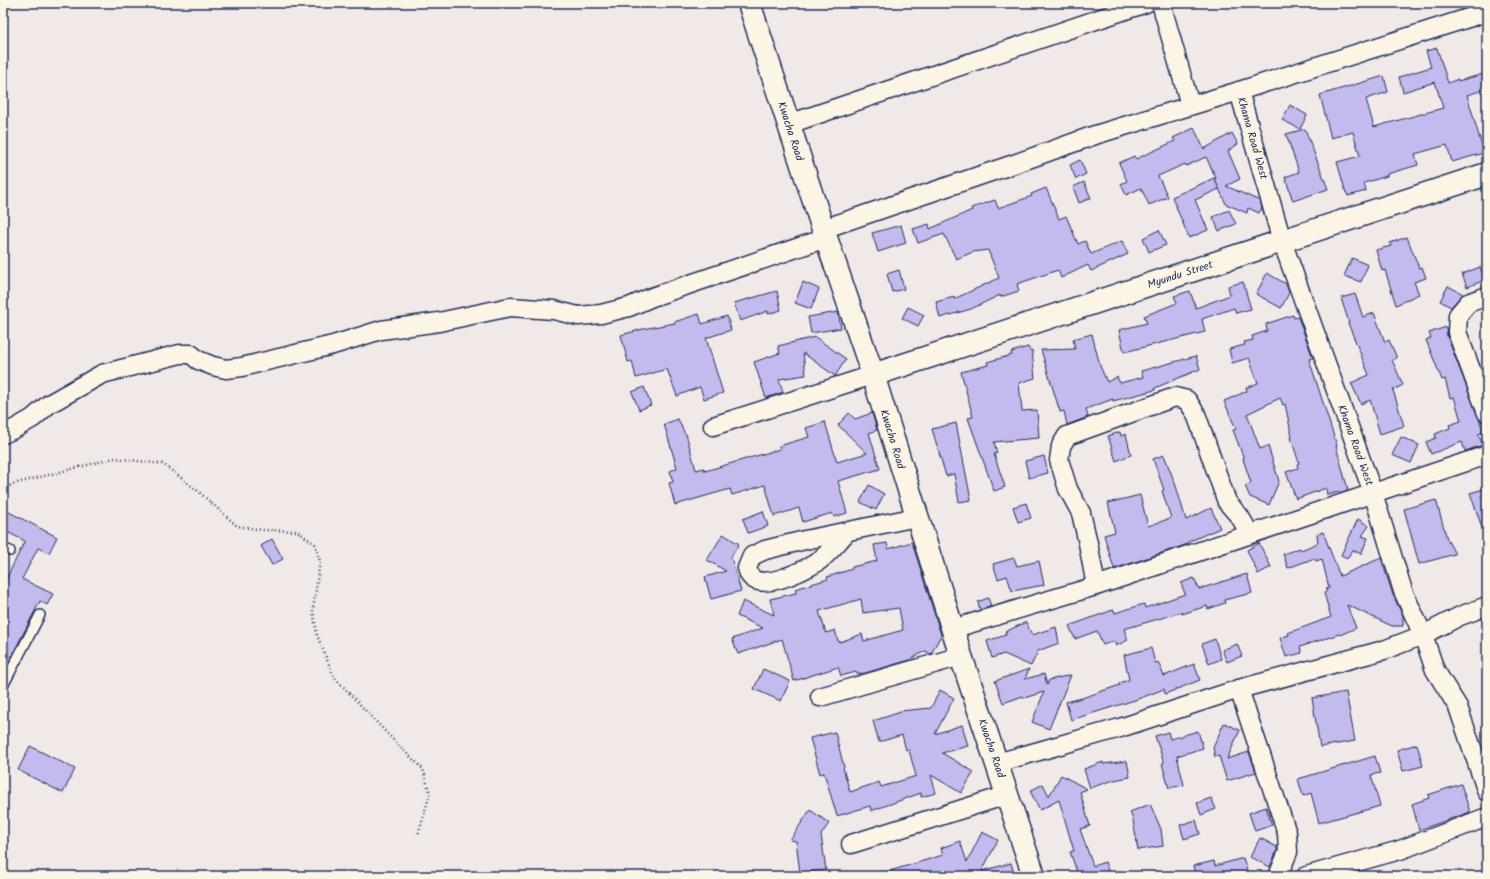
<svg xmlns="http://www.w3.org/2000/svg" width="1490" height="879" font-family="Kalam,sans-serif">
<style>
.building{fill:#c3bbed;stroke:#1b2f5e;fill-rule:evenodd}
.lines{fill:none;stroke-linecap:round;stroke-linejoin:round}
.service-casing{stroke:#1b2f5e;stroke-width:12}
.minor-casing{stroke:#1b2f5e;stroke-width:21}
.tertiary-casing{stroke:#1b2f5e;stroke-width:25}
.secondary-casing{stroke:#1b2f5e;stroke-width:25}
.path{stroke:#1b2f5e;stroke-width:2.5;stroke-dasharray:1 3;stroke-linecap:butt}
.service{stroke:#fcf5e5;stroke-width:9}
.minor{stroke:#fcf5e5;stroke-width:18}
.tertiary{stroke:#fcf5e5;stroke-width:22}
.secondary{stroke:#fcf5e5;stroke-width:22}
.labels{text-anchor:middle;stroke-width:3;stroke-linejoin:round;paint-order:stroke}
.street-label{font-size:11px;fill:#1b2f5e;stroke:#fcf5e5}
</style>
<rect width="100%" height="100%" fill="#f1e9e7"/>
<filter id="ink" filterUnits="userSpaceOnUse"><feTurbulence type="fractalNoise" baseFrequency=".025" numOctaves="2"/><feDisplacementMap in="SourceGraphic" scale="8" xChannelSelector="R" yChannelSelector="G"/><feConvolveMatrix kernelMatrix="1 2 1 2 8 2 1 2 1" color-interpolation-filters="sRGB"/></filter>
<g filter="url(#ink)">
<!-- building -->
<g class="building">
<path d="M1437,48L1448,83L1458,79V81L1487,73V89L1467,95L1484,153L1452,162L1447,145L1415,154L1418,165L1387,174V176L1364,183L1366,191L1348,196L1347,193H1346L1337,162L1360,156L1353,132L1331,138L1320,95L1384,76L1388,92L1366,99L1374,127L1443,108L1435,82L1403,92L1399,77L1431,67L1426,51Z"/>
<path d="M1290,105L1307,115L1300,129L1282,120Z"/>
<path d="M1194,128L1204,149L1232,133L1238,144L1228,151L1240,179L1226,186L1260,201L1262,208L1259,213L1248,208L1247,213L1226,204L1214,178H1216L1206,157L1186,166L1185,164L1158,176L1168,197L1149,205L1141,188L1126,195L1121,184L1127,181L1119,163L1134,156L1136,159L1175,141L1173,138Z"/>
<path d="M1305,129L1328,189L1293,201L1285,177L1299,172L1286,134Z"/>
<path d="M1080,160L1086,174L1076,179L1070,165Z"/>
<path d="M1214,178L1219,189L1195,200L1208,230L1189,238L1172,197Z"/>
<path d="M1084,182L1091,198L1079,203L1073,187Z"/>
<path d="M1046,188L1059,219L1066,216L1078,244L1085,241L1091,254L1122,241L1128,254L1091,271L1088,265L1061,278L1058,270L1017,284L1019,291L1000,297V295L971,309L940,318L936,302L954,297V299L999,278L988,250L973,252L956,259L944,234L918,243L913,229L929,224L930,229L972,210L971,208L995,200L998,208L1032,196L1031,194Z"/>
<path d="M1229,210L1236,224L1219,231L1213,217Z"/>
<path d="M901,225L906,243L878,252L872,233Z"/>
<path d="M1159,230L1166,245L1149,252L1143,238Z"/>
<path d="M1407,237L1419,268L1422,267L1426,278L1414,282L1419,294L1396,305L1385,270L1382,271L1376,250L1391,246L1390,243Z"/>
<path d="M1352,258L1368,265L1361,282L1344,276Z"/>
<path d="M1480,267L1485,280L1467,287L1462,274Z"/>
<path d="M899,270L904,289L892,292L887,274Z"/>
<path d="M1267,273L1286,284L1289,293L1281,308L1256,294Z"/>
<path d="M803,282L819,289L811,309L795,303Z"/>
<path d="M1243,282L1251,309L1236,313L1234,308L1202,319L1205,332L1124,352L1119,330L1147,323L1144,316L1177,303L1174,296L1190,291L1196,308L1230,295L1228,286Z"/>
<path d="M1448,286L1463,294L1451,307L1440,301Z"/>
<path d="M777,291L781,310L768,314V311L740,321L734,303Z"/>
<path d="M1355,294L1363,317L1374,313L1385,342L1389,340L1397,358L1392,360L1403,385L1393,390L1404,426L1380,434L1370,400L1361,404L1351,383L1369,375L1348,323H1349L1341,298Z"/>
<path d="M908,307L924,315L918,326L902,318Z"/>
<path d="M838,312L841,328L811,333L808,317Z"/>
<path d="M699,314L702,324L727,316L731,330L706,338L723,393L704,399L700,387L677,396L667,369L636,378L632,361L628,362L621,335L643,329L675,323L674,322Z"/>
<path d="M1293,315L1294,318L1298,317L1313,358L1309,359L1337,446H1336L1348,490L1327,495L1326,488L1296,499L1286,472L1298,468L1297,464L1299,463L1291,438L1292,437L1285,404L1283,405L1280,398L1247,414L1260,449L1268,446L1279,481L1269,505L1250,497L1245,486L1251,483L1243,459H1244L1233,430L1236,429L1224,401L1247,391L1246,388L1258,383L1249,358L1232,363L1229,349L1245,345L1244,342L1253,340L1252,336L1267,331L1266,324Z"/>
<path d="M1446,327L1447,336L1484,432L1478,434L1483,445L1465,451L1462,442L1431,454L1426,442L1436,438L1435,434L1450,428L1449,425L1461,421L1454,397L1450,398L1445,379L1442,380L1426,340L1431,338L1429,333Z"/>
<path d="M1092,334L1100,366L1107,382L1117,377L1120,383L1143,377L1141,371L1196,356L1200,369L1155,388V390L1113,401V399L1086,409L1088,417L1067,425L1064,411L1060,412L1041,350L1075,349L1073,339Z"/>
<path d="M815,337L846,359L835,376L803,353L806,375L779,379L783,392L766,398L754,362L780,353L778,346Z"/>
<path d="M1028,347L1030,351L1032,350L1035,378L1019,383L1022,411L1037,410L1039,438L994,442L997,453L994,454L1005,487L994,491L968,418L973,417L961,372L988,365L987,362L1012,355L1011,352Z"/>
<path d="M644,387L651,405L639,410L632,392Z"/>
<path d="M849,413L855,419L872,413L877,430L869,433L880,469L838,481L847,513L834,517L832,513L803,522L799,508L774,516L765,485L732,495L730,489L675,505L669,483L673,482L670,471L677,468L664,424L678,419L685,434H686L696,470L704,468L705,471L780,449L779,446L809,437L806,428L825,422L837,462L867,453L838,425Z"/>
<path d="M956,423L971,500L959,502L954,474L946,476L932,429Z"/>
<path d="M1120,432L1121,436L1126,434L1131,455L1116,461L1108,436Z"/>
<path d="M1401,437L1419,445L1411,463L1392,455Z"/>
<path d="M1164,455L1176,486L1186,520L1211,508L1220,528L1188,542V544L1114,569L1104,535L1115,532L1108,503L1140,495L1148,526L1171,518L1162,491L1164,490L1153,459Z"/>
<path d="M1044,456L1048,473L1029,478L1025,461Z"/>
<path d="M869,485L884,494L876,510L860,502Z"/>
<path d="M1487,488V536H1485L1470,493Z"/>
<path d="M1436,500L1447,539L1455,554L1419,564L1404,509Z"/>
<path d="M1026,503L1031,518L1018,522L1013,507Z"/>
<path d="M7,511L57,537L49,553L38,548L22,579L53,594L47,605L40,601L3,673V585L25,541L3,530V518Z"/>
<path d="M763,511L768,526L748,533L743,519Z"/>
<path d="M1358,519L1369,526L1362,536L1368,538L1361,554L1353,550L1347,558L1341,555Z"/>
<path d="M1323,532L1340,576L1381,558L1393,595L1403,616V626H1392L1347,605L1356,628L1340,635L1339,634L1300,647L1302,653L1286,657L1280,638L1289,635L1288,633L1331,617L1324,593L1327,591L1326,589L1329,588L1322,559L1316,561L1315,558L1288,568L1283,554L1300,548L1301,550L1318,543L1317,534Z"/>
<path d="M723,534L739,544L731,557L741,591L711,599L705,577L726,571L707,560Z"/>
<path d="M272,539L283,559L272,565L261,546Z"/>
<path d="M912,542L941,635L931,654L925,651L910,660L865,673L857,674L856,672L841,676L838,667L794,681L782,639L738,654L732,639L763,628L737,616L743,601L774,615L770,599L796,593L795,589L828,579L827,577L852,569V567L877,561L874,545L887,543L888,549ZM861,599L863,613L899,608L903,630L864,641L862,634L840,642L838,641L835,630L826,633L819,611Z"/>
<path d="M1259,543L1271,567L1258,574L1247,550Z"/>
<path d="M1014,558L1017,566L1039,561L1044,585L1012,591L1007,576L998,579L993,564Z"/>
<path d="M1247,574L1252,593L1224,600L1225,603L1208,609L1207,606L1182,614V612L1124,629L1128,640L1116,646L1114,641L1103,645L1097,631L1075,639L1069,626L1110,611L1114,610L1115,613L1144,604L1145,608L1185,594L1181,583L1194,578L1199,589Z"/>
<path d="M988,598L991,606L980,610L978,602Z"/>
<path d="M1026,622L1032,635L1056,627L1059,643L1038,651L1031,666L1004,654L992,658L987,641L1006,635L1005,632Z"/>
<path d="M1215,639L1221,659L1209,664L1202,644Z"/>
<path d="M1237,644L1242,656L1227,662L1222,650Z"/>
<path d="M1151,648L1155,663L1158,662L1164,676L1194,664L1200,680L1165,694L1164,689L1138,699L1071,720L1066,702L1082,698L1120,685L1119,683L1129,680L1124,655Z"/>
<path d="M763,669L790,681L781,701L754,689Z"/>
<path d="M1029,669L1025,679L1044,674L1047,685L1049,680L1071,675L1049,729L1032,722L1044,692L1024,698L1023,696L1003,703L995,681Z"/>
<path d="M940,690L954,698L935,734L962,725L968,746L942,753L974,772L961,793L931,775L936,793L921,797V793L871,811L870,806L837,816L824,773L820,774L810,738L835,732L844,767L843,768L850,792L879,782L881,787L916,776L909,750H906L902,735L879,742L873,721L901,712L900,711L931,708Z"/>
<path d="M1346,692L1355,741L1320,747L1312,698Z"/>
<path d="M1224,723L1240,730L1227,759L1249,752L1256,772L1227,781L1219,756L1215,757L1213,748Z"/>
<path d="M1198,731L1203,748L1177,756L1184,785L1169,788L1162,764L1164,763L1155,736L1168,732L1170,739Z"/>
<path d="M1417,744L1423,766L1403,771L1397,750Z"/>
<path d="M30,746L75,769L63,793L18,770Z"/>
<path d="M1375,756L1380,773L1371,775L1380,806L1319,823L1311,793L1303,796L1298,779Z"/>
<path d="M1127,761L1130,777L1114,780L1090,788L1084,769L1103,762V764Z"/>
<path d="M1061,775L1087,789L1080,792L1090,826L1080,829L1093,866L1105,862L1110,876H1071L1070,874L1077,872L1070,852L1074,851L1059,800L1040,810L1030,791L1043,784L1049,796Z"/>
<path d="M1461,784L1470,812L1419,830L1412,804L1429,798L1428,795Z"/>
<path d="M1211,798L1216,809L1201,815L1197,803Z"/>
<path d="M1150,804L1161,829L1163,846L1138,850L1133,820L1130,812Z"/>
<path d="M1266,807L1272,825L1255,831L1249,813Z"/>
<path d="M810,810L829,823L821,835L826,870L800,873L796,841L790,840Z"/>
<path d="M1196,820L1200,834L1184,839L1180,825Z"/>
<path d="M982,832L998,840L982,871L1011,863L1015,876H883V873L943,855L941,848L960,841L967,862Z"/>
<path d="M1260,838L1277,847V850L1270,867L1250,857Z"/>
<path d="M1243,858L1249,876H1194V873H1195L1193,866L1214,861L1215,866Z"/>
</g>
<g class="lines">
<defs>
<g id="service">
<path d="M3,548L10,551"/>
<path d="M3,686L40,615"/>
</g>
<g id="minor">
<path d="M1161,3L1190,105"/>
<path d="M1239,91L1282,241L1373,493L1403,591L1423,635L1435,670L1458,707L1487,792"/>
<path d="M789,124L1146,3"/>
<path d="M823,229L1014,164L1095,135L1239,91L1487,12"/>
<path d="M1487,296L1468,303L1458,315L1457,332L1487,413"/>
<path d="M713,426L873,375"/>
<path d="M3,434L16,428L33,418L49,404L102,374L180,354H191L198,360L213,366L226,369L242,367L333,345L381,330L439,322L510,307L554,310L578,316L601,314L629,307L652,297L826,238"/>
<path d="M847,532C838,541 827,556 816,563C804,570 763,591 751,577C749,575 748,571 747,568L752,556L765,550L805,540L917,517"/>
<path d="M1096,586L1088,543L1081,513L1068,489L1059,460L1061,446L1067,436L1175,397L1187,400L1196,414L1227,502L1240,517L1250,534"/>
<path d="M952,629L1096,586L1487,455"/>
<path d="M1239,689L1287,833L1288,852L1278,876"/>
<path d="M820,697L961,656"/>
<path d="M997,763L1120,728L1239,689L1384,650L1423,635L1460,616L1487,606"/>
<path d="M851,844L1007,795"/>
<path d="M1306,876L1400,850L1487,817"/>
</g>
<path id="tertiary" d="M873,375L1487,174"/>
<path id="secondary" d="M749,3L823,229L873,375L961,656L1034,876"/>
</defs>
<!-- service casing -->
<use href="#service" class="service-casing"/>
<!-- minor casing -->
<use href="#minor" class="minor-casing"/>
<!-- tertiary casing -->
<use href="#tertiary" class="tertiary-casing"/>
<!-- secondary casing -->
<use href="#secondary" class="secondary-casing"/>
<!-- path -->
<path class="path" d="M3,490L13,484L114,458L163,464L198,491L237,526L263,530L297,531L315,544L320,561L313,610L317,635L334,677L400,747L423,769L430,794L418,835"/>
<!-- service -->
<use href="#service" class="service"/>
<!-- minor -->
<use href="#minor" class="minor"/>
<!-- tertiary -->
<use href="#tertiary" class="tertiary"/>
<!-- secondary -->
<use href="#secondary" class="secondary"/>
</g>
</g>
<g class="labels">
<!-- street labels -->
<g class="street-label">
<text transform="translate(791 131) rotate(72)" y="4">Kwacha Road</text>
<text transform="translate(1253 138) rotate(74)" y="4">Khama Road West</text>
<text transform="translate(1180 274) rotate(-18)" y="4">Myundu Street</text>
<text transform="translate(893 439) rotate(73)" y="4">Kwacha Road</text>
<text transform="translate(1356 445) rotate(70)" y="4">Khama Road West</text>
<text transform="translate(992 748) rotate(71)" y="4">Kwacha Road</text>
</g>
</g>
<!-- margin -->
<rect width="1490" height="879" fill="none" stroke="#fcf5e5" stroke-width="16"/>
<rect x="8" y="8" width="1474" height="863" fill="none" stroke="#1b2f5e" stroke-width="1.5" filter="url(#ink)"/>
</svg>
